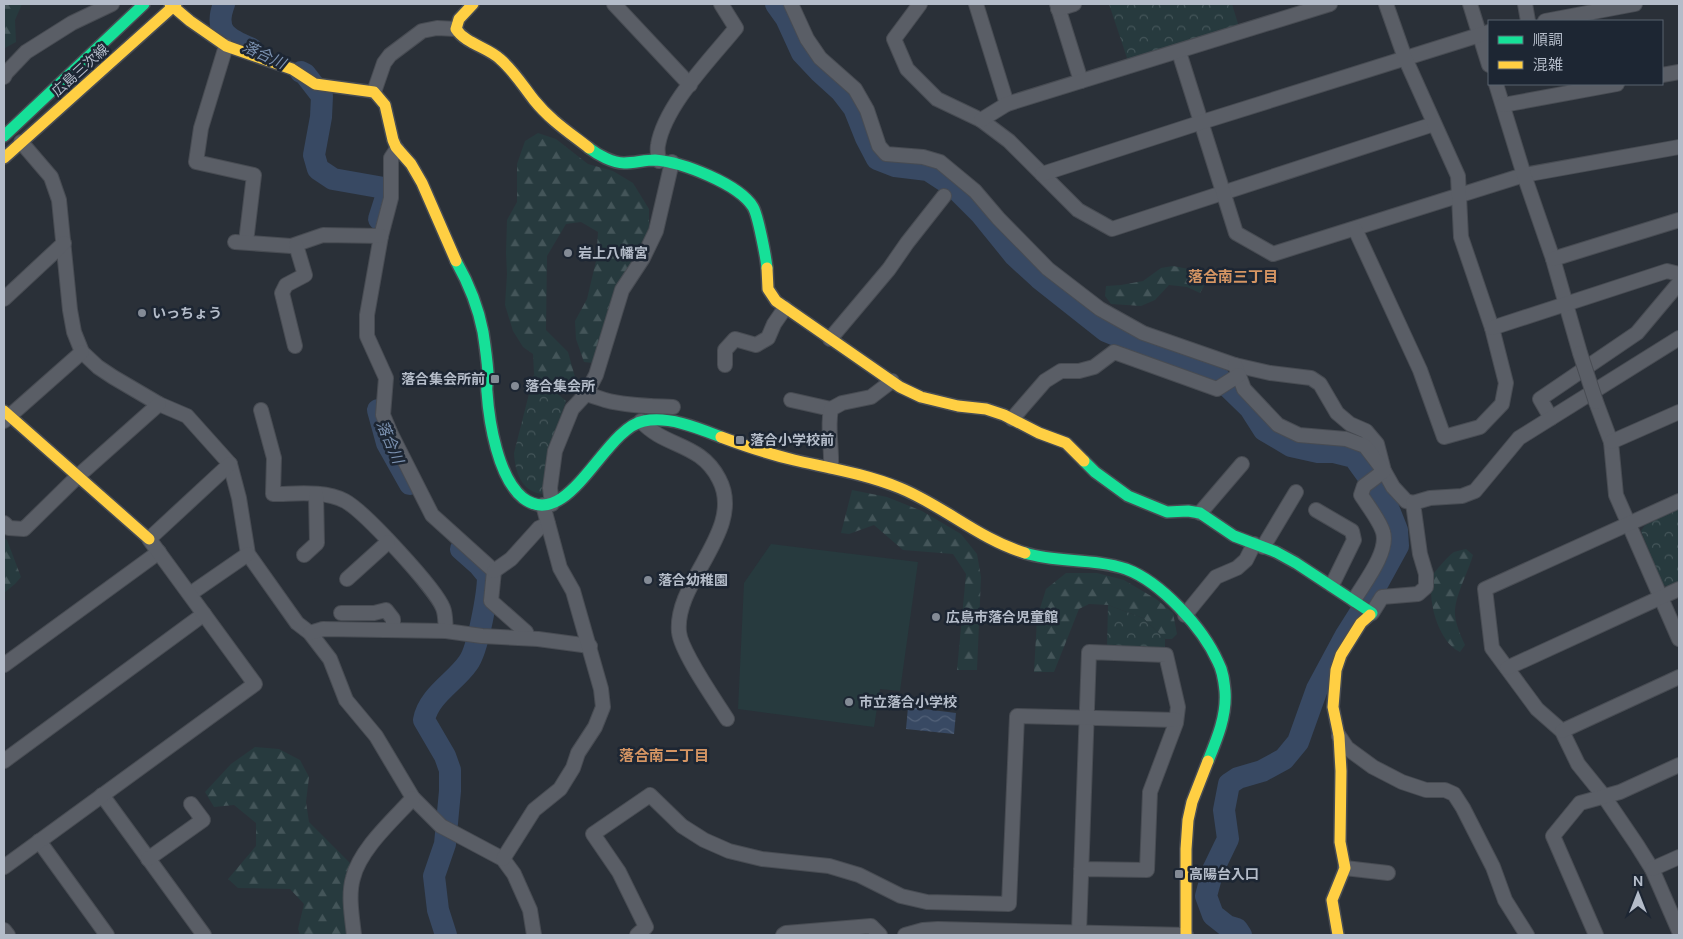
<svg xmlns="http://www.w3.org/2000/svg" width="1683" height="939" font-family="'DM Sans','Noto Sans JP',sans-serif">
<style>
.grass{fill:#273a3e}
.forest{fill:url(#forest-firs)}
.park{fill:url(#park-crowns)}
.water{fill:url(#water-waves)}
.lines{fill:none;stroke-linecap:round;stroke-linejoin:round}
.river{stroke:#384963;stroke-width:22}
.street-casing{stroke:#484c53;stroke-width:16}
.fast-casing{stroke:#484c53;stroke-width:14}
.slow-casing{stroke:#484c53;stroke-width:14}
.street{stroke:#5a5e66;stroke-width:14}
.fast{stroke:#16e098;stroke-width:11}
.slow{stroke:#ffcf43;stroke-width:11}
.street-bridge-casing{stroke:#484c53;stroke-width:16;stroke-linecap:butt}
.street-bridge{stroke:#5a5e66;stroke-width:14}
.poi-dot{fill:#848b96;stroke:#1d2633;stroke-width:2}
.labels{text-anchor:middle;stroke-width:5;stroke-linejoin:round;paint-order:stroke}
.street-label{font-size:14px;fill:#b4bcc9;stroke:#1d2633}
.poi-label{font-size:14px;font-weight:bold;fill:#b4bcc9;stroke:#1d2633;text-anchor:start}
.water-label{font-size:15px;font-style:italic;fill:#7c92b1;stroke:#1d2633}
.neighbourhood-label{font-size:15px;font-weight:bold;fill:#d59563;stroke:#1d2633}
</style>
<defs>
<pattern id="forest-firs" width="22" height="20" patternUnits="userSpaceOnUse" patternTransform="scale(1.25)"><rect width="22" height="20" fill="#273a3e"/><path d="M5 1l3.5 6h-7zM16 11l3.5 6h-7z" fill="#445559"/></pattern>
<pattern id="park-crowns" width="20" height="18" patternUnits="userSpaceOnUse" patternTransform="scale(1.25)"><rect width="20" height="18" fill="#273a3e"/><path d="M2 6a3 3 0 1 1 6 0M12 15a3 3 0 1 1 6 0" fill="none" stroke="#445559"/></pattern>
<pattern id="water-waves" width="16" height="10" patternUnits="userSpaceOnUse" patternTransform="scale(1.25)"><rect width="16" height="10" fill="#384963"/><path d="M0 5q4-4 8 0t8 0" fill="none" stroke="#526178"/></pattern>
</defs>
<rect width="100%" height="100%" fill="#2a3038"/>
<!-- grass -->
<path class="grass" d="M771,544L918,562L900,691L880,689L874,727L738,709L744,583Z"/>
<!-- forest -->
<g class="forest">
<path d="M4,4H22L15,20L16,42L5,48L4,47Z"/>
<path d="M538,133L556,139L588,164L613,171L633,183L649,209V227L640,253L620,280L593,363L584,362L576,339L575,321L587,299L596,261L598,232L581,222L566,224L547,256L546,330L568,352L575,377L574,393L557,394L534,374L533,354L523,347L513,331L505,305L507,274L506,253L507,220L517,202V164L525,141Z"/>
<path d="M1173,266L1189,269L1204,286L1200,293L1187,287L1169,285L1155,300L1141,306L1111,304L1105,296L1106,286L1121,285L1143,281L1161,268Z"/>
<path d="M852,490L887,497L922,511L961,534L977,554L981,577L977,670H957L966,574L953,554L903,550L874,525L849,534L841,533Z"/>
<path d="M4,538L7,540L21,577L15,584L4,593Z"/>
<path d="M1466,549L1473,555C1468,573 1454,597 1455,615C1456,625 1461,636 1465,645L1460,652C1438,642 1426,598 1433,575C1435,571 1450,554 1454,552C1457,551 1462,550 1466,549Z"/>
<path d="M1066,573H1097L1124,580L1156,599L1173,613L1177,634L1172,639H1165L1143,618L1108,605L1089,604L1079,609L1054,672H1034L1037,618L1046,589Z"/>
<path d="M255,747L279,749L300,760L309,777L306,802L309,822L350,863L348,880L350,935H300L298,929L304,904L290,889L238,888L228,879L256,846V823L234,805L214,807L205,792L231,764Z"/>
</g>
<!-- park -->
<g class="park">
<path d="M1109,4H1232L1239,27L1128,61Z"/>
<path d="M534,374L566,401L548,453L542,494C521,491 515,472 514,453Z"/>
<path d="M1679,509V583L1670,587L1663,585L1641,531L1645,525Z"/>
<path d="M1108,605L1143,618L1165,639V649L1107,647Z"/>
</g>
<!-- water -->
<path class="water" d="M908,707L956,713L954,734L906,729Z"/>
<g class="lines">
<!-- river -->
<g class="river">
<path d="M224,4C213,33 229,39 252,49"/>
<path d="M776,4L786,18L802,53L819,71L841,91L854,108L866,138L877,159L895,166L928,170L954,187L981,214L1015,256L1039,278L1106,331L1218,377L1250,408L1264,430L1291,446L1318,452H1334L1354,457L1385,500L1397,530L1398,546L1370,597L1346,635L1317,689L1298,742L1284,759L1262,771L1238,778L1229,784L1224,810L1228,839L1213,870L1206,896L1213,915L1227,926L1237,929L1241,935"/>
<path d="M301,72L305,74L322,96L321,117L314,155L318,169L333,179L384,188L386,197L379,219"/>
<path d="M378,410L387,443L410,484"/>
<path d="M446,935L438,910L434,876L445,844L450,791V770L445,756L424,720C428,696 455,682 468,663C478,650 488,593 488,576L479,565L461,549"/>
</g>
<defs>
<g id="street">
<path d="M614,4L690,85"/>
<path d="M791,4L807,39L820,58L855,89L867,110L879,146L886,154L923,157L940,162L975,191L998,218L1048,269L1100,309L1143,333L1235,365L1270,373L1311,378L1320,384L1337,413L1350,424L1366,431L1377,444L1384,471L1393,487L1406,501L1413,503"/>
<path d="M920,4L894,39L907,69L937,99L981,120L1009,141L1078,210L1112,229L1434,124"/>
<path d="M976,4L1007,104"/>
<path d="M1057,4L1081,81"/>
<path d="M1470,4L1489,65"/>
<path d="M1525,4L1528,21"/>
<path d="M1058,9L1074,4"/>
<path d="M1545,21L1635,4"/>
<path d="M226,46L201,128L196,162L254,175L246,242"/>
<path d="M1179,52L1236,233L1273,254L1524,175L1679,147"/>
<path d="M1662,75L1679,72"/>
<path d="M4,77L6,73L26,52L72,23L112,4"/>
<path d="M1496,84L1524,175L1553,259L1580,353"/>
<path d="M374,92L384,63L390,55L422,31L437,28L456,29"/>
<path d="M1503,105L1617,84"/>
<path d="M981,120L1007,104L1330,4"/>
<path d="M21,142L51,177L59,200L70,310L74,332L82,352L98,367L113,377L159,404L187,416L230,464L239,498L248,554L297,623L310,633L330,659L346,700L376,736L413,798L441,826L503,859L514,874L530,910L534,935"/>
<path d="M397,149L391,158V198L381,236L367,315V336L386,378L383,415L391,434L432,515L494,571L491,601L526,632L528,638"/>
<path d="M659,161C658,156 657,150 658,145C665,105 710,60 736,28L721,4"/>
<path d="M1042,174L1202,122L1489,32"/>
<path d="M1355,229L1420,370L1444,437L1480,427L1502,404L1506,383L1492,328L1461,237L1458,176L1405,58L1386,4"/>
<path d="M235,242L291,246L323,235L381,236"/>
<path d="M1553,259L1679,220"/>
<path d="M4,299L64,243"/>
<path d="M1492,328L1667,271L1679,274"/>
<path d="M830,339L889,269L907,243L944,196"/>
<path d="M295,346L282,293L286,285L305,275L296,245"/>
<path d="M725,365V350L735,339L756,345L768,338L774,324L785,308"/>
<path d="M1235,365L1244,389L1278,425L1299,435L1346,439L1365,446L1384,471L1364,486L1361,495C1368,506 1380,521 1383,532C1389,552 1364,583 1354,600"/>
<path d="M586,394C593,396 599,398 605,400C627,406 651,406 673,407"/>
<path d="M791,400L831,409"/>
<path d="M1596,402L1611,442L1616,495L1679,639"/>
<path d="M261,410L274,458L273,494C296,494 324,490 345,501C364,511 436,589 443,608C446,615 445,624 446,631"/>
<path d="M1551,418L1540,399L1637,333L1679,283"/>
<path d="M1012,419L1045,381L1061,371H1079L1094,367L1114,352L1217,389L1239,375"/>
<path d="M4,421L82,352"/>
<path d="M641,421C665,448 700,442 719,479C746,530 674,581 679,632C681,652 715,700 727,719"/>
<path d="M1611,442L1679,412"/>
<path d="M831,467C832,447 827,428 831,409L842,403L871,397L892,381"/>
<path d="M1679,501L1485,589L1492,648L1537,709L1562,731L1578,764L1603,795L1637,845L1652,869L1679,931"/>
<path d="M552,504L550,488L555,451L572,409L586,394L596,375L622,290L643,258L656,231L672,162"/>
<path d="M1316,510L1352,531L1354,540L1332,585"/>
<path d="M1200,513L1242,464"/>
<path d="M4,523L9,528L24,529L77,477L159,404"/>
<path d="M1263,547L1296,492"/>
<path d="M304,555L317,543L316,494"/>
<path d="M494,571L511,559L539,528L548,524"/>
<path d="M347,579L388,542"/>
<path d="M190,594L248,554"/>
<path d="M341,613H374L386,610L393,619V630"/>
<path d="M1372,613L1382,597L1418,594L1426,587V574L1420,554L1413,503L1430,498L1462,496L1475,491L1519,438L1679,338"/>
<path d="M1185,615L1216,577L1237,568L1246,560L1254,544"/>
<path d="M310,633L323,629L446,631L482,636L538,639L590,646"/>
<path d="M4,665L159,552"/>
<path d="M1507,668L1679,589"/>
<path d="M1562,731L1679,677"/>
<path d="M1339,736L1347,748L1373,767L1402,782L1426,790H1445L1454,794L1463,808L1493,867L1505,900L1527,935"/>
<path d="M4,761L204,614"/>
<path d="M102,795L204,935"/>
<path d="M39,841L107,935"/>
<path d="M148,859L203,820L191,804"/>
<path d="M503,859L534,810L560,789L573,768L578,753L595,727L603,707L601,689L573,591L560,568L543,505"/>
<path d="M4,867L255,684L149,539L230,464"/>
<path d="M1345,868L1388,873"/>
<path d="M1652,869L1679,857"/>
<path d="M4,930L8,935"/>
<path d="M1079,932L1089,652L1166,655L1178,707L1176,723L1150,792L1147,870L1081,869"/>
<path d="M354,935C352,917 348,895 353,878C360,849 393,820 413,798"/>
<path d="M637,935L646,927L619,872L593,834L650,795L682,826L704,840L729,851L762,859L829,866L859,875L901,896L927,902L1009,904L1017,716L1176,720"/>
<path d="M783,935L786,933L871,926L880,935"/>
<path d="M905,935L923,930L938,929L1186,935"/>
<path d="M1596,935L1553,836L1580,803L1620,792L1679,765"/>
</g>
<g id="fast">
<path d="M4,136L144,4"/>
<path d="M589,148C598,155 613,163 624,163C634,163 645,160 655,160C682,162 739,184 753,207C758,215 766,258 767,268"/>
<path d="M456,261C469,284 478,306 483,332C485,345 487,359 488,373C488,380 486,386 487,392C489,422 498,478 523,498C569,533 604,428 644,421C669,416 698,428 721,437"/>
<path d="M1084,461L1095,472L1128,496L1167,512L1188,511L1200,513L1234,536L1276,552L1296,563L1372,613L1370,615"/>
<path d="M1025,553C1057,563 1093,558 1126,569C1161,582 1203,628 1218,662C1223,671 1224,681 1225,691C1227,715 1217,739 1208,761"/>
</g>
<g id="slow">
<path d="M170,4L190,21L226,46L292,69L315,84L374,92L385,105L393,140L396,147L411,164L422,183L456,261"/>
<path d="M473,4L459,19L456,29C466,44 487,47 500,59C514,71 523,86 534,100C550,120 570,133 589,148"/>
<path d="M4,158L176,4"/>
<path d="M767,268L768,289L776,301L900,387L921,397L958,406L986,409L1004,415L1039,433L1066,443L1084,461"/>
<path d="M4,411L149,539"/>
<path d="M721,437C745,446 769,454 794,460C829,468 866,474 900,488C944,506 979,539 1025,553"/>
<path d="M1186,935V849L1188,820L1192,802L1208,761"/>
<path d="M1338,935L1332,900L1345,868L1340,842L1341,771L1339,736L1333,707L1336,670L1341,655L1361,623L1370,615"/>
</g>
</defs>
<!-- street casing -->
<use href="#street" class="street-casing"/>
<!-- fast casing -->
<use href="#fast" class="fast-casing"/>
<!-- slow casing -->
<use href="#slow" class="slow-casing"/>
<!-- street -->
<use href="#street" class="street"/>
<!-- fast -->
<use href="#fast" class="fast"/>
<!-- slow -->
<use href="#slow" class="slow"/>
<defs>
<path id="street-bridge" d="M1580,353L1596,402"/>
</defs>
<!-- street-bridge casing -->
<use href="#street-bridge" class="street-bridge-casing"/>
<!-- street-bridge -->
<use href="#street-bridge" class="street-bridge"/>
</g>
<!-- markers -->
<g class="poi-dot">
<circle cx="568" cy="253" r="5"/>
<circle cx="142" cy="313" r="5"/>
<rect x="490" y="374" width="10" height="10" rx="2.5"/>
<circle cx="515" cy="386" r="5"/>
<rect x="735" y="435" width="10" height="10" rx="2.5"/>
<circle cx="648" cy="580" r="5"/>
<circle cx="936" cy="617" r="5"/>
<circle cx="849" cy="702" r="5"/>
<rect x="1174" y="869" width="10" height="10" rx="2.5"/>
</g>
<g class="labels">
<!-- street labels -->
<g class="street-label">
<text transform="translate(80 70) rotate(-42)" y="5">広島三次線</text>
</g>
<!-- poi labels -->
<g class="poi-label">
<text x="578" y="258">岩上八幡宮</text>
<text x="152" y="318">いっちょう</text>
<text x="485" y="384" text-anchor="end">落合集会所前</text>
<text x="525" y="391">落合集会所</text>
<text x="750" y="445">落合小学校前</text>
<text x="658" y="585">落合幼稚園</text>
<text x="946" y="622">広島市落合児童館</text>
<text x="859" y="707">市立落合小学校</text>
<text x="1189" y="879">高陽台入口</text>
</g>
<!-- water labels -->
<g class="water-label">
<text transform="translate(264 55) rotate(25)" y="5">落合川</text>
<text transform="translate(390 442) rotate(67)" y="5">落合川</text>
</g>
<!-- neighbourhood labels -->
<g class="neighbourhood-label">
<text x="1233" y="282">落合南三丁目</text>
<text x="664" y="761">落合南二丁目</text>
</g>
</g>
<!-- border -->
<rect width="1683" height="939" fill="none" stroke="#b4bcc9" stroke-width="10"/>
<!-- legend -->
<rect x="1488" y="20" width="175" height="65" fill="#1d2633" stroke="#59626f"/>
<rect x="1498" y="36" width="25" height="8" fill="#16e098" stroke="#59626f"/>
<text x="1533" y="45" font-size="15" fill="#b4bcc9">順調</text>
<rect x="1498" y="61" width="25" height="8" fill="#ffcf43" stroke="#59626f"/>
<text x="1533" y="70" font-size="15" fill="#b4bcc9">混雑</text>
<!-- north arrow -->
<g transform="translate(1638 894)" stroke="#1d2633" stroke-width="4" paint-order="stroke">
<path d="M0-4L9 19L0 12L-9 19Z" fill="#b4bcc9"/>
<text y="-8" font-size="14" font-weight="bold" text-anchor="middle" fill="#b4bcc9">N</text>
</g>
</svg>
